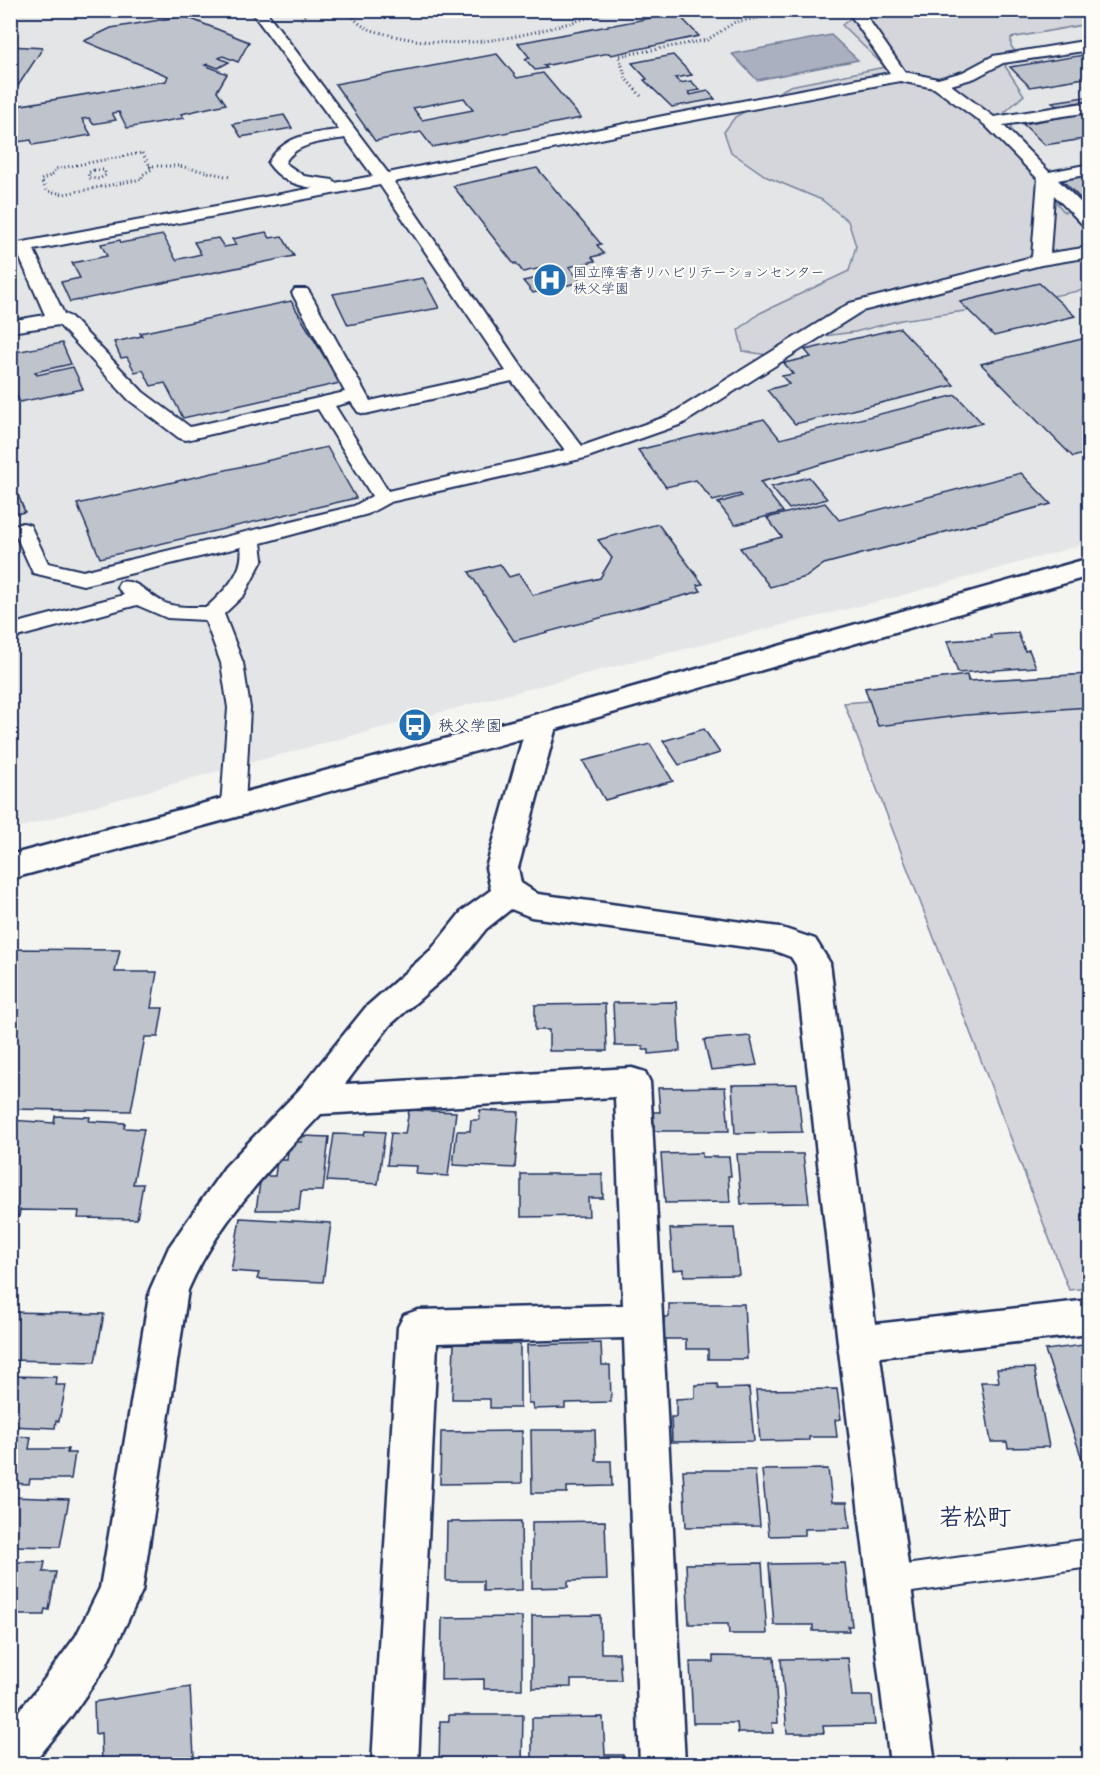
<svg xmlns="http://www.w3.org/2000/svg" width="1100" height="1775" font-family="Pangolin,'Klee One',sans-serif">
<style>
.built{fill:#e4e5e6}
.green{fill:#d4d6db;stroke:#78829c;stroke-width:1.5}
.water{fill:#aab0bf;stroke:#717c98;stroke-width:1.5}
.building{fill:#bfc3cc;stroke:#1b2f5e;stroke-width:1.5;fill-rule:evenodd}
.lines{fill:none;stroke-linecap:round;stroke-linejoin:round}
.lane-casing{stroke:#1b2f5e;stroke-width:4}
.street-casing{stroke:#1b2f5e;stroke-width:5}
.secondary-casing{stroke:#1b2f5e;stroke-width:5}
.path{stroke:#1b2f5e;stroke-width:3;stroke-dasharray:1 3;stroke-linecap:butt}
.lane{fill:#fdfcf7;fill-rule:evenodd}
.street{fill:#fdfcf7;fill-rule:evenodd}
.secondary{fill:#fdfcf7;fill-rule:evenodd}
.labels{text-anchor:middle;stroke-width:4.5;stroke-linejoin:round;paint-order:stroke}
.far-poi-label{font-size:14px;fill:#1b2f5e;stroke:#fdfcf7;text-anchor:start}
.poi-label{font-size:16px;fill:#1b2f5e;stroke:#fdfcf7;text-anchor:start}
.near-quarter-label{font-size:24px;font-weight:bold;fill:#1b2f5e;stroke:#fdfcf7}
</style>
<rect width="100%" height="100%" fill="#f4f4f1"/>
<filter id="ink" filterUnits="userSpaceOnUse"><feTurbulence type="fractalNoise" baseFrequency=".0167" numOctaves="2"/><feDisplacementMap in="SourceGraphic" scale="12" xChannelSelector="R" yChannelSelector="G"/><feConvolveMatrix kernelMatrix="1 2 1 2 8 2 1 2 1" color-interpolation-filters="sRGB"/></filter>
<g filter="url(#ink)">
<!-- built -->
<path class="built" d="M519,10L528,17L548,10H1082L1089,16V543L896,597L592,672L200,776L11,830V11Z"/>
<!-- green -->
<g class="green">
<path d="M860,11H1077L1085,17L1082,25L1011,38V46L1017,54L1005,66L1024,95L1005,112L1022,158L1064,212L1089,209V289L1001,306L901,320L855,332L800,339L767,355L743,351L738,330L760,313L849,271L856,246L848,221L822,200L767,177L731,152L724,132L735,117L790,86L885,67L842,25Z"/>
<path d="M1089,674V1288L1069,1290L844,703L869,701L865,688L967,675L969,681Z"/>
</g>
<!-- water -->
<path class="water" d="M831,35L858,60L757,80L732,54Z"/>
<!-- building -->
<g class="building">
<path d="M691,10H753V11L733,15L730,11L698,17Z"/>
<path d="M677,13L699,36L611,55L609,53L544,66L547,68L535,70L525,59L530,58L518,43Z"/>
<path d="M184,16L249,42L238,62L223,56L219,58L229,62L218,68L208,64L205,65L227,74L217,91L226,104L181,114L184,118L127,128L119,112L112,113L116,120L93,124L89,118L82,119L91,135L33,145L31,140L10,143V107L166,81L168,76L84,41L111,28Z"/>
<path d="M10,46L43,48L10,98Z"/>
<path d="M497,54L517,78L543,73L581,118L432,147L421,132L375,141L335,84ZM464,98L473,110L422,120L413,108Z"/>
<path d="M673,55L692,75L675,78L680,83L691,81L700,90L688,92L690,95L708,91L715,99L672,107L644,80L647,79L632,63Z"/>
<path d="M1084,55L1090,60V77L1030,87L1010,67Z"/>
<path d="M1085,97L1089,101L1056,106L1052,102Z"/>
<path d="M1090,112V138L1045,145L1023,124Z"/>
<path d="M284,115L292,128L241,137L233,124Z"/>
<path d="M537,168L601,244L597,245L604,254L592,257L595,261L569,267L581,282L533,293L523,281L557,274L551,266L523,272L516,263L514,264L453,186Z"/>
<path d="M1090,175V202L1085,203L1062,180Z"/>
<path d="M266,232L270,238L282,236L294,256L70,302L61,282L80,278L72,263L107,256L101,244L120,240L121,243L163,235L176,260L201,254L194,242L218,238L224,247L236,245L232,239Z"/>
<path d="M423,278L439,308L348,325L333,294Z"/>
<path d="M1039,283L1075,316L994,336L960,302Z"/>
<path d="M291,301L340,383L183,418L165,383L151,386L143,370L135,372L127,357L121,358L114,342L142,336L140,333Z"/>
<path d="M900,328L954,385L795,424L767,390L789,384L782,376L793,374L784,363L811,357L805,350Z"/>
<path d="M1090,337V367L1083,369L1090,375V452L1073,457L981,364Z"/>
<path d="M62,343L71,364L35,372L37,375L73,367L83,389L20,402L13,388L10,389V353Z"/>
<path d="M956,395L982,423L821,464L799,471L800,472L760,482L783,512L735,525L718,503L742,496L740,494L713,501L696,480L666,487L638,450L764,419L780,439Z"/>
<path d="M327,447L356,498L100,558L77,504Z"/>
<path d="M1021,473L1051,504L824,564L806,577L770,587L740,548L782,537L767,518L825,503L839,520Z"/>
<path d="M809,477L827,499L789,509L771,487Z"/>
<path d="M14,485L25,512L10,515V486Z"/>
<path d="M658,524L703,584L697,585L701,591L514,641L469,572L500,564L509,577L519,574L533,595L600,578L612,558L598,540Z"/>
<path d="M1018,633L1025,651L1029,650L1036,667L958,673L947,641L991,638L990,635Z"/>
<path d="M1090,674V707L966,715L878,726L865,688L967,675L968,681Z"/>
<path d="M704,729L720,753L679,765L663,741Z"/>
<path d="M650,744L673,781L605,800L583,761Z"/>
<path d="M10,949L120,950L115,972H157L151,1008H163L158,1037H145L131,1111L10,1109Z"/>
<path d="M677,1002L680,1051L649,1054V1050H643V1046H615L613,1003Z"/>
<path d="M605,1004L607,1051H549V1030H535V1005Z"/>
<path d="M750,1036L757,1065L711,1070L704,1040Z"/>
<path d="M797,1084L802,1132L735,1133L732,1085Z"/>
<path d="M725,1087L729,1131H654L653,1112H660L658,1088Z"/>
<path d="M409,1110L456,1112L448,1176L416,1174L417,1166L387,1165L391,1133L405,1134Z"/>
<path d="M480,1110L519,1112L515,1168L453,1165L457,1131H470L471,1120H479Z"/>
<path d="M55,1116L90,1117L89,1121L125,1123L124,1128L144,1129L133,1184H143L137,1219L78,1218L79,1211L20,1210L19,1217H10V1120L54,1123Z"/>
<path d="M365,1131L385,1132L378,1184L327,1181L334,1134L364,1135Z"/>
<path d="M303,1136L329,1137L323,1191H301L299,1210H256L261,1176H275L277,1160H287L289,1142H302Z"/>
<path d="M702,1153V1157H729L731,1176H728L730,1202L665,1203L661,1154Z"/>
<path d="M737,1154H803L809,1203L741,1204Z"/>
<path d="M521,1174H602L603,1198H588L589,1216L521,1217Z"/>
<path d="M240,1218L331,1223L323,1282L257,1279L259,1273L231,1271Z"/>
<path d="M734,1228L739,1275L684,1276V1269L673,1270L670,1229Z"/>
<path d="M669,1304H744L747,1359H708V1349H686V1339H664V1317H669Z"/>
<path d="M10,1312L104,1314L95,1362L10,1360Z"/>
<path d="M601,1343L602,1365H610L611,1402L565,1403V1408L533,1409L532,1403H528L527,1345Z"/>
<path d="M454,1344H520V1408H490V1399H452Z"/>
<path d="M1090,1344V1482L1045,1350Z"/>
<path d="M1034,1368L1049,1447L1008,1448L1007,1442H991L981,1382H999L997,1369Z"/>
<path d="M10,1376L57,1377L56,1385H66L59,1421H56L55,1428L10,1426Z"/>
<path d="M717,1384L718,1389L749,1388L754,1441L672,1442L671,1417H676V1399L695,1398V1385Z"/>
<path d="M837,1389L841,1419L835,1420L837,1437H809V1440L760,1441L756,1390Z"/>
<path d="M531,1430H595L596,1461H611L612,1486L567,1487V1493H532Z"/>
<path d="M522,1431V1483L440,1484L441,1432Z"/>
<path d="M10,1436L31,1437L29,1449H68L67,1453H75L71,1479H30L29,1484L10,1483Z"/>
<path d="M828,1469L832,1502H847L850,1528L805,1529V1535L769,1536L762,1470Z"/>
<path d="M683,1470H755L760,1526L686,1527Z"/>
<path d="M10,1497L69,1499L60,1547L10,1546Z"/>
<path d="M521,1521L522,1590L483,1591V1581H446L447,1522Z"/>
<path d="M605,1521L607,1580L568,1581V1587L532,1588V1522Z"/>
<path d="M10,1562H45L43,1572H56L49,1610L45,1609L44,1615H10Z"/>
<path d="M762,1563L767,1634H729L728,1624H689L686,1564Z"/>
<path d="M845,1563L852,1626H848L849,1631H813V1625H774L769,1564Z"/>
<path d="M600,1615L601,1653H619L621,1680H571V1687L532,1688V1616Z"/>
<path d="M522,1617V1689H484V1679L441,1680L442,1618Z"/>
<path d="M713,1656L774,1657L778,1723H772L773,1733H738L737,1723H693L690,1662H713Z"/>
<path d="M848,1658L852,1696H872L875,1725L823,1726L824,1733H787L781,1659Z"/>
<path d="M190,1687L194,1756L140,1764H102L101,1733L95,1734L94,1702Z"/>
<path d="M449,1715H523L522,1764H439L440,1721H449Z"/>
<path d="M603,1717L605,1755H623V1764H532V1718Z"/>
<path d="M778,1762V1764L700,1763Z"/>
</g>
<g class="lines">
<defs>
<g id="lane">
<path d="M250,10H265L388,173L663,116L890,73L847,10H862L905,72L938,79L963,72L993,56L1090,40V50L1003,63L975,78L951,85L994,117L1090,102V112L1003,125L1049,172L1090,164V174L1058,180L1090,212V227L1084,226L1054,195L1050,253L1090,247V257L1041,265L862,311L682,424L585,458L390,502L368,514L261,543L263,559L244,595L224,614L243,663L250,708L245,806L241,812L233,814L225,812L221,806L228,708L221,663L205,620L167,618L137,605L10,639V625L124,595L117,587L120,582C137,578 149,596 165,603C178,608 193,607 207,607C224,591 245,572 241,547L83,585L33,573L13,529L16,525L23,523L30,525L48,563L83,571L354,506L372,496L318,409L186,440L179,438L129,400L59,325L10,332V321L45,315L15,247L18,243L313,188C294,185 279,179 268,163C283,136 310,133 339,130ZM900,81L934,88L985,125L1038,179L1032,257L850,303L668,416L582,446L524,370L394,182L663,126ZM345,138L373,176L335,183L333,180L304,176L285,163C296,142 324,142 345,138ZM380,185L506,371L370,401L310,293L307,289H295L292,293L345,392L190,427L143,392L71,317L64,314L34,250ZM512,381L565,450L388,491L335,406L351,402L358,412L365,414Z"/>
<path d="M1090,1539V1567L891,1595L880,1591L875,1581L880,1571L891,1567Z"/>
</g>
<path id="street" d="M542,713L553,716L557,723L518,868L521,883L538,894L779,927L815,939L830,963L875,1324L1090,1300V1334L880,1357L935,1764H890L838,1343L796,965L791,957L775,951L531,917L511,909L486,929L455,968L390,1025L345,1084L632,1068L645,1072L650,1082L685,1764H640L624,1338L437,1343L418,1764H372L398,1327L404,1315L418,1310L623,1305L615,1097L321,1114C271,1167 218,1221 188,1290L142,1591L106,1666L70,1718L36,1760L29,1764H10V1721L38,1688L76,1636L100,1588L150,1290L169,1247L225,1167L299,1090L366,1007L431,950L462,911L491,890L486,868L527,723L531,716Z"/>
<path id="secondary" d="M1090,558V576L553,730L10,879V855L538,714Z"/>
</defs>
<!-- lane casing -->
<use href="#lane" class="lane-casing"/>
<!-- street casing -->
<use href="#street" class="street-casing"/>
<!-- secondary casing -->
<use href="#secondary" class="secondary-casing"/>
<!-- path -->
<g class="path">
<path d="M350,10C356,28 374,31 390,35C471,55 538,32 614,10"/>
<path d="M301,19L312,10"/>
<path d="M641,96L626,79L619,56L707,40L735,22L807,10"/>
<path d="M142,153L152,169L142,175V179L64,194L47,191L41,180L52,175L55,169Z"/>
<path d="M149,166H179L230,177"/>
<path d="M94,170H104L106,175L99,179L89,178L88,173Z"/>
</g>
<!-- lane -->
<use href="#lane" class="lane"/>
<!-- street -->
<use href="#street" class="street"/>
<!-- secondary -->
<use href="#secondary" class="secondary"/>
</g>
</g>
<!-- icons -->
<defs>
<symbol id="hospital-disc" viewBox="-11 -11 22 22"><circle r="9.5" fill="#1f6fb2" stroke="#fdfcf7"/><path d="M-5-5h3v3.5h4V-5h3V5h-3V1.5h-4V5h-3Z" fill="#fff"/></symbol>
<symbol id="bus-disc" viewBox="-11 -11 22 22"><circle r="9.5" fill="#1f6fb2" stroke="#fdfcf7"/><path d="M-5-6H5V4H4V6H2V4H-2V6H-4V4H-5ZM-3.5-4V0h7V-4ZM-3.5 1.2v1.5H-2V1.2ZM2 1.2v1.5H3.5V1.2Z" fill="#fff"/></symbol>
</defs>
<g fill-rule="evenodd">
<use href="#hospital-disc" x="531" y="261" width="38" height="38"/>
<use href="#bus-disc" x="396" y="706" width="38" height="38"/>
</g>
<g class="labels">
<!-- far-poi labels -->
<g class="far-poi-label">
<text x="573" y="277">国立障害者リハビリテーションセンター<tspan x="573" dy="16">秩父学園</tspan></text>
</g>
<!-- poi labels -->
<g class="poi-label">
<text x="438" y="731">秩父学園</text>
</g>
<!-- near-quarter labels -->
<g class="near-quarter-label">
<text x="975" y="1525">若松町</text>
</g>
</g>
<!-- margin -->
<rect width="1100" height="1775" fill="none" stroke="#fdfcf7" stroke-width="36"/>
<rect x="18" y="18" width="1064" height="1739" fill="none" stroke="#1b2f5e" stroke-width="2" filter="url(#ink)"/>
</svg>
